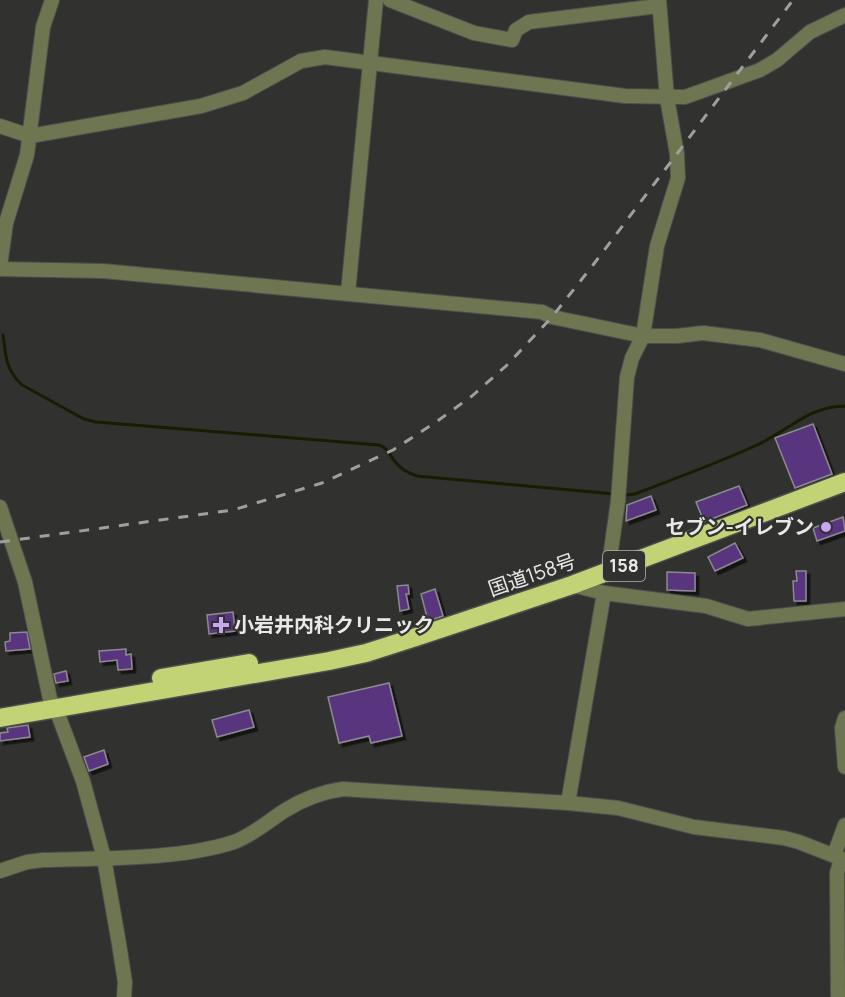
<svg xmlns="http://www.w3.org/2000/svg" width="845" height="997" font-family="Manrope,'Noto Sans JP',sans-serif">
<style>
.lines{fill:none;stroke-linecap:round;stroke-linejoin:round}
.stream{stroke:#181d01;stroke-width:3}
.building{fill:#59357e;stroke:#8b8a8e;stroke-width:1.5;filter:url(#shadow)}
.minor-casing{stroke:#4e4f4d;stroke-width:16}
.highway-casing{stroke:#4e4f4d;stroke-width:21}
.minor{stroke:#6e7651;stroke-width:14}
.highway{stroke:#c1d375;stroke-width:18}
.rail{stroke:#9fa09e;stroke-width:3;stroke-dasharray:10 10;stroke-linecap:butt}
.poi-dot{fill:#c7a6ef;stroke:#31322f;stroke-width:2}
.labels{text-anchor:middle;stroke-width:4.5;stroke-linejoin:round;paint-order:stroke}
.shield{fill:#31322f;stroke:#b2b3b0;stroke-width:1.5}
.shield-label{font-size:18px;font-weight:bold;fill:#e9eae8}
.poi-label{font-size:20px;font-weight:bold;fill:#e9eae8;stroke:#31322f;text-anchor:end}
.street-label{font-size:20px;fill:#e9eae8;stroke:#31322f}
</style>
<defs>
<filter id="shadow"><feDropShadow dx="3.5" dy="3.5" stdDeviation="0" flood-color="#0009"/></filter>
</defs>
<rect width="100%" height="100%" fill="#31322f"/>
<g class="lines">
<!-- stream -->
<g class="stream">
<path d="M3,335C6,356 5,369 22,385L84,419L96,422L379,445C388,448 390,456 396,463C402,470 408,473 417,476L614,494"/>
<path d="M624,495L635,494C676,478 718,463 757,445C788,431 809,406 845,406"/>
</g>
</g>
<!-- building -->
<g class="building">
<path d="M813,424L832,474L795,488L775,438Z"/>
<path d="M739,486L747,505L704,522L696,502Z"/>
<path d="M651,496L656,510L626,521L627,505Z"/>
<path d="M843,517L845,531L817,541L813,528Z"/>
<path d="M735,543L743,558L715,571L708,557Z"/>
<path d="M796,571H806V601H794L793,581H797Z"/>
<path d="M667,572L695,573V591L667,590Z"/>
<path d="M408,585L409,594H406L409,609L400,611L397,586Z"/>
<path d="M435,589L443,616L428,621L421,594Z"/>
<path d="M233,612L235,631L209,634L207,615Z"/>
<path d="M27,632L30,649L6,651L5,642L10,641V633Z"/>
<path d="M126,649V655L131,654L132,669L118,670L117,660L100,662L99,651Z"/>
<path d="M66,671L68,681L56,683L54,674Z"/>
<path d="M389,683L402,736L371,743L369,736L339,743L328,697Z"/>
<path d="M249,710L254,727L217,737L212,720Z"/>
<path d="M28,725L30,737L0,741V733L8,732L7,728Z"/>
<path d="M104,750L108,764L89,771L84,757Z"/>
</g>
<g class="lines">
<defs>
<g id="minor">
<path d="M390,0L474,33L512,40L516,30L529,22L658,6"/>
<path d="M0,126L30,136L201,106L243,93L301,61L325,57L625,96L685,97L760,70L777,60L810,32L845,15"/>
<path d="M0,266L6,223L27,155L43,27L52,0"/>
<path d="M0,269L103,271L542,312L552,317L643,336H677L703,333L760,340L845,364"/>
<path d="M348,293L376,0"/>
<path d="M0,507L25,582L50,699L56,709L83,781L104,858L119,944L125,982L124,997"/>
<path d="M608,572L618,501L627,377L632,358L643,336L657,246L678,178L677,154L667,98L659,0"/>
<path d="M572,585L604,593L706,606L748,619L845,609"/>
<path d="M845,718L842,728L845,767"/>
<path d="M568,803L604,593"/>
<path d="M834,855L845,825"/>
<path d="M0,871L27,862L43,860C101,858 179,860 234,842C253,835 267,822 284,811C303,799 321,792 343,789L568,803L618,808L694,827L784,838L799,842L845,860"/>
<path d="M838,997L837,873L841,859"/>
</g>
<g id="highway">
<path d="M161,678L249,663"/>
<path d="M0,718L329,661L366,653L416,637L572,585L845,482"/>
</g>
</defs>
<!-- minor casing -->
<use href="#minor" class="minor-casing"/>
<!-- highway casing -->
<use href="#highway" class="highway-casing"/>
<!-- minor -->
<use href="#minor" class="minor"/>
<!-- highway -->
<use href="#highway" class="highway"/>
<!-- rail -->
<path class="rail" d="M0,542L233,510L322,483L393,450L436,422L472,396L506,366L552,317L593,265L793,0"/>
</g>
<!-- markers -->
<g class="poi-dot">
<circle cx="826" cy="527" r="6"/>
<path d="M218 616h6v6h6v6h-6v6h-6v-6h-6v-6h6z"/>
</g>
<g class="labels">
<!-- shield labels -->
<rect class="shield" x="603" y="551" width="42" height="30" rx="4.5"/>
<g class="shield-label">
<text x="624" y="572">158</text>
</g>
<!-- poi labels -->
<g class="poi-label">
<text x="814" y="534">セブン-イレブン</text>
<text x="234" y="632" text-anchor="start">小岩井内科クリニック</text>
</g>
<!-- street labels -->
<g class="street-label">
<text transform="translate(532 575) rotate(-19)" y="7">国道158号</text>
</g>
</g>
</svg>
